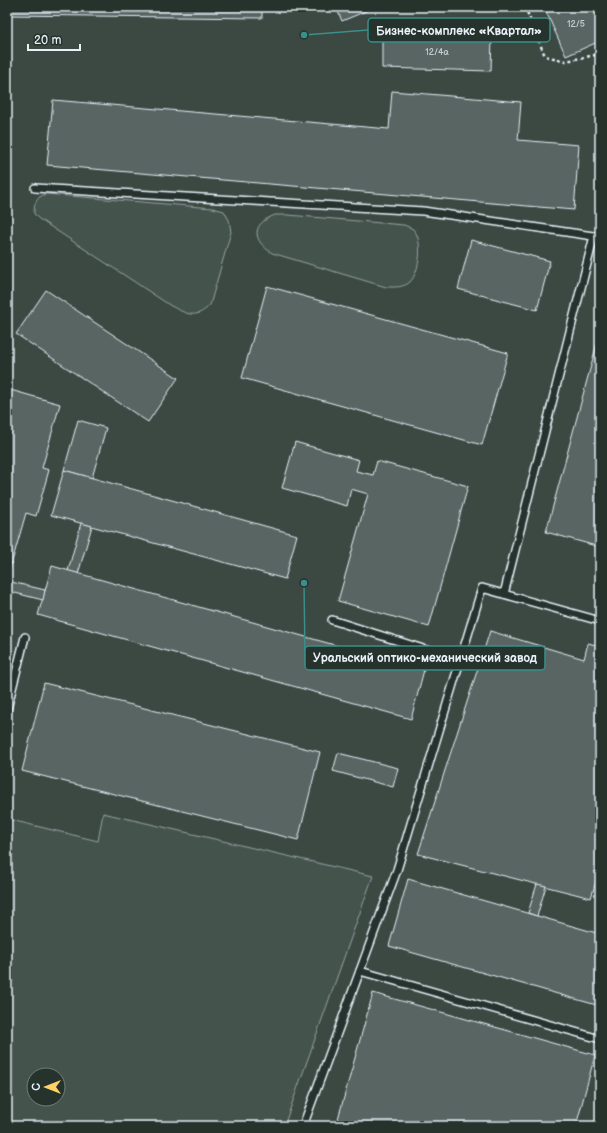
<svg xmlns="http://www.w3.org/2000/svg" width="607" height="1133" font-family="'Balsamiq Sans',sans-serif">
<style>
.built{fill:#3b4843;fill-rule:evenodd}
.green{fill:#45524e;stroke:#96a2a3;fill-rule:evenodd}
.building{fill:#596563;stroke:#e8f1f8}
.lines{fill:none;stroke-linecap:round;stroke-linejoin:round}
.service-casing{stroke:#e8f1f8;stroke-width:10}
.path{stroke:#e8f1f8;stroke-width:2.5;stroke-dasharray:3 3;stroke-linecap:butt}
.service{stroke:#26332d;stroke-width:7}
.labels{text-anchor:middle;stroke-width:3.5;stroke-linejoin:round;paint-order:stroke}
.number-label{font-size:9px;fill:#c4ced3}
.leader{fill:none;stroke:#3a8f8a;stroke-width:1.5}
.callout-dot{fill:#3a8f8a;stroke:#26332d;stroke-width:1.5}
.callout{fill:#26332d;stroke:#3a8f8a;stroke-width:1.5}
.callout-label{font-size:12px;text-anchor:middle;font-weight:bold;fill:#e8f1f8}
</style>
<rect width="100%" height="100%" fill="#2e3b35"/>
<filter id="ink" filterUnits="userSpaceOnUse"><feTurbulence type="fractalNoise" baseFrequency=".025" numOctaves="2"/><feDisplacementMap in="SourceGraphic" scale="8" xChannelSelector="R" yChannelSelector="G"/><feConvolveMatrix kernelMatrix="1 2 1 2 8 2 1 2 1" color-interpolation-filters="sRGB"/></filter>
<g filter="url(#ink)">
<!-- built -->
<path class="built" d="M7,7H600V1126H7ZM34,1075H58V1099H34Z"/>
<!-- green -->
<g class="green">
<path d="M46,194L213,208L224,211L229,220L231,232L210,305C196,320 187,314 171,306L39,219L34,214C34,203 36,197 46,194Z"/>
<path d="M275,215H288L404,225C407,226 411,228 413,229C424,240 420,272 410,282C403,288 394,287 386,287L272,253C252,240 251,224 275,215Z"/>
<path d="M103,813L373,876L284,1126H7V819L98,841ZM34,1075H58V1099H34Z"/>
</g>
<!-- building -->
<g class="building">
<path d="M7,7H262V18L7,15Z"/>
<path d="M336,7H365L366,11L342,21Z"/>
<path d="M544,7H600V41L566,56Z"/>
<path d="M382,34L492,36L491,71L382,68Z"/>
<path d="M392,91L521,102L518,140L579,145L574,210L47,165L53,100L389,129Z"/>
<path d="M471,240L550,261L537,310L458,289Z"/>
<path d="M267,286L508,353L482,445L242,378Z"/>
<path d="M46,290L178,378L148,422L16,334Z"/>
<path d="M600,332V531L596,546L546,532Z"/>
<path d="M7,389L60,404L42,468L49,470L36,516L26,513L7,579Z"/>
<path d="M78,420L106,428L92,478L64,470Z"/>
<path d="M295,442L359,460L356,471L373,475L377,461L468,486L429,627L338,601L368,494L351,489L347,506L282,488Z"/>
<path d="M64,470L297,535L285,579L51,515Z"/>
<path d="M81,523L92,526L78,574L68,571Z"/>
<path d="M52,566L424,670L411,719L38,615Z"/>
<path d="M7,581L45,590L43,600L7,591Z"/>
<path d="M490,631L584,659L588,643L600,646V868L591,898L418,854Z"/>
<path d="M44,683L320,752L298,840L22,771Z"/>
<path d="M338,753L398,768L393,787L333,771Z"/>
<path d="M408,879L600,934V1006L389,946Z"/>
<path d="M537,884L546,886L537,916L528,913Z"/>
<path d="M373,993L595,1055L576,1126H336Z"/>
</g>
<g class="lines">
<defs>
<g id="service">
<path d="M35,188L423,211L600,237"/>
<path d="M504,594L594,236"/>
<path d="M332,620L461,661"/>
<path d="M7,709L25,637"/>
<path d="M360,971L600,1039"/>
<path d="M303,1126L397,870L482,588L600,621"/>
</g>
</defs>
<!-- service casing -->
<use href="#service" class="service-casing"/>
<!-- path -->
<path class="path" d="M525,7L545,56L566,61L600,54"/>
<!-- service -->
<use href="#service" class="service"/>
</g>
</g>
<g class="labels">
<!-- number labels -->
<g class="number-label">
<text x="576" y="27">12/5</text>
<text x="437" y="55">12/4а</text>
</g>
</g>
<!-- callouts -->
<path class="leader" d="M304 35L368 30M304 583L305 658"/>
<g class="callout-dot">
<circle cx="304" cy="35" r="4"/>
<circle cx="304" cy="583" r="4"/>
</g>
<g class="callout">
<rect x="368" y="18" width="182" height="24" rx="4"/>
<rect x="305" y="646" width="240" height="24" rx="4"/>
</g>
<g class="callout-label">
<text x="459" y="35">Бизнес-комплекс «Квартал»</text>
<text x="425" y="662">Уральский оптико-механический завод</text>
</g>
<!-- margin -->
<rect width="607" height="1133" fill="none" stroke="#26332d" stroke-width="24"/>
<rect x="12" y="12" width="583" height="1109" fill="none" stroke="#e8f1f8" stroke-width="1.5" filter="url(#ink)"/>
<!-- north arrow -->
<g transform="translate(46 1087) rotate(270)"><circle r="19" fill="#26332d" stroke="#747f7e"/>
<path d="M0-3L7 15L0 10L-7 15Z" fill="#ffd166"/>
<text y="-6" font-size="11" font-weight="bold" text-anchor="middle" fill="#e8f1f8">С</text>
</g>
<!-- scale -->
<path d="M28 44v6h52v-6" fill="none" stroke="#e8f1f8" stroke-width="2"/>
<text x="34" y="44" font-size="12" fill="#e8f1f8" stroke="#26332d" stroke-width="3" paint-order="stroke">20 m</text>
</svg>
